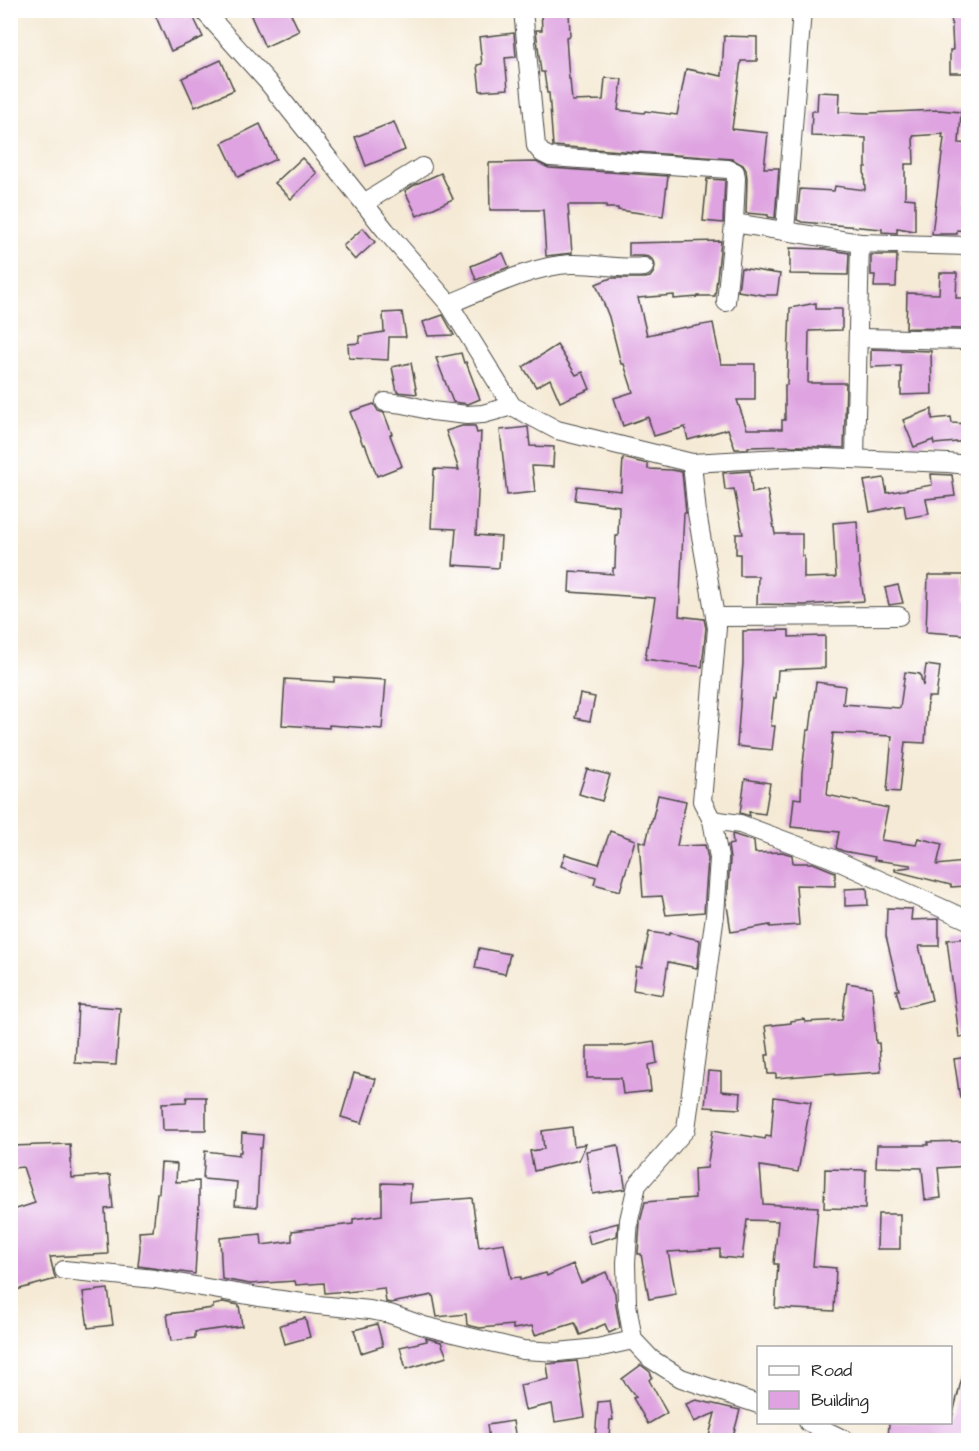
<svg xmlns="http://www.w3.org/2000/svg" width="979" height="1451" font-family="'Architects Daughter',sans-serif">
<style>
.building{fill:#dea3e0}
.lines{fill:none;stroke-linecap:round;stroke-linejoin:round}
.street-casing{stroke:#494844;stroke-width:20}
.street{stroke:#fff;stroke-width:18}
</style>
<rect width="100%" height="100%" fill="#fff"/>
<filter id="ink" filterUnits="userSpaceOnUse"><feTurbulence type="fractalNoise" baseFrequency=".0167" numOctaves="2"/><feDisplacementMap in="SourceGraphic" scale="12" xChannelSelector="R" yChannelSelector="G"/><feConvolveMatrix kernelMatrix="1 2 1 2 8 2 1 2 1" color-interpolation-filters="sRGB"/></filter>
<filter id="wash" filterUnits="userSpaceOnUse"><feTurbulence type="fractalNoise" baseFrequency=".008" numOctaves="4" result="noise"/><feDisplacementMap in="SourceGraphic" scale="24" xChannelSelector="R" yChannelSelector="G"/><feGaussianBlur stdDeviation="1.35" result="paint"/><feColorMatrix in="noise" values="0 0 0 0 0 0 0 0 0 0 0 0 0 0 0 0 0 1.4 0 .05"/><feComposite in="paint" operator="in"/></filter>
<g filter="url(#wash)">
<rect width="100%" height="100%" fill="#f5ead5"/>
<g id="blocks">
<!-- building -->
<g class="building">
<path d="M153,10H180L184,18L192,14L203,37L171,51Z"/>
<path d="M263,10H289L299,31L265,47L251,16Z"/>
<path d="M541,10H569L570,36L566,37L569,79H570L572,101L603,100L605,78L622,79L618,110L644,113L645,111L677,115L686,69L722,76L724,36L757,37V61H741L732,129L768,133L764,168H779L775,218L768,217V215L746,213L747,178L746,170L743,165L732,159L553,146L549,93H547L544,72H541L536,30H542Z"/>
<path d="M951,10H969V73H950V50H953Z"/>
<path d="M514,33L516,57L505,58L508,89L480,91L477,65L482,64L479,37Z"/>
<path d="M221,60L234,90L195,107L182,78Z"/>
<path d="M818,92L840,93L839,112L869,113L939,110L961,112L959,143L969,144V168L964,201H969V231L957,230V234H932L944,138H942L943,134L913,136L914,164H905V198L915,199V231L897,228V233L882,232V229L802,222L797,220L800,189L834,191L835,186L865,190L864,167H866V138L811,136L812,111H817Z"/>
<path d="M394,122L405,150L366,166L355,137Z"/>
<path d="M260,124L276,159L238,177L222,143Z"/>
<path d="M302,158L317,173L291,199L275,183Z"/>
<path d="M536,162L549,168L668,176L663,216L618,210V208H606V205H568L572,253L546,256L543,210H490L489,163Z"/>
<path d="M441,173L453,199L417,216L405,191L416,184Z"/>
<path d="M707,179L725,180L723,223L703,221Z"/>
<path d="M363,228L375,242L355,260L343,246Z"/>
<path d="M721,241L715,296H698V297L674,299V295L638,298L647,335L685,327L686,328L713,323L721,364H755V400H737L747,429H782V420H785V385H787L790,308L816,303V309H842V330L809,331L808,383H846L844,448L799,446L748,447V449H735L728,429L688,440L685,427L654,436L648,417L623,426L614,398L633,392L624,364H621L609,317L596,284L611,278H645L650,277L654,272L655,266L654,261L649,257L643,256H629V243Z"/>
<path d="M790,248L825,249L849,253L848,275L790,274Z"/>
<path d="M503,253L509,267L476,280L471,266Z"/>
<path d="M871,255H897L896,287H874L875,275H871Z"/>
<path d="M741,268L780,274L777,295H763L738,291Z"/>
<path d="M940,273H957L956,298H969V329L906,328L907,293L939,294Z"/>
<path d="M402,312L406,337H389L388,360L349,358L348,344L360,343L359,336L384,332L383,313Z"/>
<path d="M443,315L454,335L428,336L423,322Z"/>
<path d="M557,345L576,375L583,372L590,389L560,402L550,379L536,387L523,367Z"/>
<path d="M871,349L931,351L932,394L901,395V366L871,367Z"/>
<path d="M461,353L464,363L466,362L480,399L468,404L453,402L436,358Z"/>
<path d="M411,363L417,394L397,392L392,367Z"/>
<path d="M374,404L378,411L384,413L392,434L390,435L402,466L377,476L365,444L363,445L350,412Z"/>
<path d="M932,409V419L951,417L952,423L969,424V441L934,444L933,440L914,447L903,420Z"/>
<path d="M462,426H475L477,433L481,432L476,535L501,537L499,568L453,565L456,529L431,528L434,469L459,470L446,431Z"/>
<path d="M528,427L530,446L554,447L553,467L532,466L535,492L507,495L500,430Z"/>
<path d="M623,458L648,464V469L672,470L682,472L686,513H684L679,616L704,619L706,628L702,667L645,659L655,598L569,592L570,571L613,574V568H615L616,536H618L619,506L575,500L577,486L621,491Z"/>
<path d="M750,471L752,493L767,490L775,534H802V556H804V578L836,577L833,523L857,521L859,565L864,601L805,605L757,604L758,576H740V554H736V534H743L734,489L725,490L723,473Z"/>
<path d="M931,474L952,475L955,496L926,499L929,514L906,518L904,505L870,512L864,481L884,478L887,493L932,485Z"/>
<path d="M928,575H964L965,600H969V635L926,632Z"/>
<path d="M898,585L903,603L889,605L885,588Z"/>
<path d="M789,630V637L825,636V668L778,670L776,698H774L771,726H775L772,750L737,746L743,663V631Z"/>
<path d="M926,665L940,667L936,697H928L925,743L905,742L900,792L887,791L892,736L833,733L827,795L888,808L881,840L916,845L918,838L942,844L937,865L964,862L966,886L951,887V885L895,871V869L910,867L911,865L874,860L875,857L843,851L836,848L839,832L791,827L794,798L801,799L802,772L807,730H810L816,682L845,686L843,704L900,708L905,672L920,674L923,686Z"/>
<path d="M334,677L386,680L382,729L329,725V728L282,725L285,679L334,682Z"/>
<path d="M580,694L595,697L590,721L575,718Z"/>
<path d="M587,769L610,775L602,801L579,794Z"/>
<path d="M745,779L770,783L765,814L749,812L750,816L740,813Z"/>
<path d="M658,795L686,801L677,846L705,845L708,859L704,912L666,915L662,896L643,897L639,841L646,843L651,821H652Z"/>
<path d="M610,831L635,840L620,891L594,884L596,877L561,866L565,854L599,864Z"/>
<path d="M732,834L754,841L755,853L782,852L792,855L793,863H813L835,872V886L796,885L799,925L770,927V925L731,932L727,905L730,859L728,845L733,844Z"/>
<path d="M867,888L868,905L845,906V889Z"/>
<path d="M887,908L912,909L911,920L939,919V946H919L932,1000L901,1008L896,990H899L886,936Z"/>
<path d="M649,932L669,935V933L700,940L697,968L668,962L663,995L633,990L636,967H642Z"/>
<path d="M969,938V1036L959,1037L947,940Z"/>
<path d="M479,948L510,954L505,974L475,968Z"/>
<path d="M847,983L872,987L876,1043H879L881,1072L835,1075V1073L776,1078V1074H768L766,1055H769L765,1026L791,1023V1021L804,1019L805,1022L842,1020Z"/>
<path d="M78,1005L120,1008L116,1065L75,1063Z"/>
<path d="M654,1041L657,1063L648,1065L651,1091L623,1094L621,1078H587V1046H623Z"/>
<path d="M969,1057V1098H960L954,1059Z"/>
<path d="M708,1071L721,1072V1091L741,1093L740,1109L705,1107Z"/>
<path d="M354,1073L376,1079L362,1123L341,1117Z"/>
<path d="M187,1097H206V1130H163L162,1103L186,1102Z"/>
<path d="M774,1097L811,1102L798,1172L760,1166L763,1204L818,1207L813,1266L836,1268L834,1311L775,1308L778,1264H774L778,1221L747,1220L742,1259L720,1257V1249L668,1252L676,1294L649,1299L641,1254H638L640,1222L645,1202L695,1198L694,1169L707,1168L713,1130L765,1139L766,1136L771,1137Z"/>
<path d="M572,1127L574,1146L586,1144L579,1160L534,1171L530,1151L544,1149L542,1131Z"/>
<path d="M242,1133L263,1135L262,1148H260L257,1207L235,1205L237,1182L203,1179L205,1151L239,1155V1152H241Z"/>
<path d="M968,1141L969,1166L938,1168L941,1198L925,1200L922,1168L876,1167L877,1145H928V1142Z"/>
<path d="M70,1144L72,1178L110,1175L113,1208L105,1209L108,1254L50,1257L54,1274L56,1279L16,1290L10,1272V1211L35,1203L23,1167L13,1168L12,1146Z"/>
<path d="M618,1145L625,1185V1189L593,1194L586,1151Z"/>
<path d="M161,1163L177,1164L176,1182L199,1181V1205L195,1274L138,1266L140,1248L139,1232L153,1231L157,1193H159Z"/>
<path d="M825,1169L866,1170L865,1209L824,1208Z"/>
<path d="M382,1183L411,1184L410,1203L472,1198L479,1247L504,1243L511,1278L521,1277V1280L546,1273L547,1276L573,1264L581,1283L606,1272L615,1293L616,1306L620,1328L609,1333L605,1324L580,1335L575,1323L535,1335L532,1326L513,1329V1325L480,1328L467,1325L466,1314L437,1317L433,1295L391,1303L386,1302L384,1288L347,1292V1291L325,1293L324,1283L296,1285L295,1281L250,1284L222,1279L220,1238L261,1234L262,1245L292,1241V1231L353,1224V1219L382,1215Z"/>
<path d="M878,1214H900V1249H877Z"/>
<path d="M618,1223L617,1236L590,1244L587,1231Z"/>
<path d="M108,1289L113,1325L88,1328L83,1292Z"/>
<path d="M223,1302L239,1305L242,1326L195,1332V1338L171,1341L167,1314L213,1308V1305L223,1303Z"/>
<path d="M305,1318L310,1337L285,1344L280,1325Z"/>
<path d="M377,1324L383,1346L361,1353L354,1330Z"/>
<path d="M426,1338L441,1342L447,1357L406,1369L400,1347L427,1341Z"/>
<path d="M577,1361L585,1417L555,1422L552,1404L525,1410L520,1385L549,1379L547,1364Z"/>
<path d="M641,1365L650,1372L652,1377L649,1380L667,1413L648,1424L633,1398L636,1397L622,1379Z"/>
<path d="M963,1373L969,1374V1440H888L889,1422H951Z"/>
<path d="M696,1400L740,1410L732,1440H708L715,1413L694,1422L686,1404Z"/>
<path d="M610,1401L613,1420H610L609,1440H595L598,1402Z"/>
<path d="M513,1421L516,1440H489L487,1425Z"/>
</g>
</g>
</g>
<g filter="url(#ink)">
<use href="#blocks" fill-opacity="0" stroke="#494844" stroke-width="1.5"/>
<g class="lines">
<defs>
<g id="street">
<path d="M203,10L267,81L386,231L449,304L512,406L557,430L692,463L697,513L717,628L702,801L712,820L740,824L831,858L968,920"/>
<path d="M523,10L536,146L542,153L550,157L728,169L735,172L736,178L734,223L860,243"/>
<path d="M364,203L422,167"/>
<path d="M785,231L802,10"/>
<path d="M726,302L734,223"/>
<path d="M449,304C484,290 534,265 571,264C596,263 620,270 644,267"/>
<path d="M858,338L968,340"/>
<path d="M385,402L404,404L432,411L467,415L483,414L512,406"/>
<path d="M855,459L860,243L968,246"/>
<path d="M692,463L800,457L948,463L968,465"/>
<path d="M715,617L899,616"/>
<path d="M712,820L719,858L715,915L686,1129L637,1185L629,1220L626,1263L627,1304L633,1340L651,1359L681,1378L758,1404"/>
<path d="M64,1270L155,1279L259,1297L318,1305L370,1310L390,1314L424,1326L523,1350L558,1352L597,1348L633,1340"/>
<path d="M808,1422L845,1440"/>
</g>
</defs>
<!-- street casing -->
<use href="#street" class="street-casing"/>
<!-- street -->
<use href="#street" class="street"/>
</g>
</g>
<!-- margin -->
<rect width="979" height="1451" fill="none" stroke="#fff" stroke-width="36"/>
<!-- legend -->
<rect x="757" y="1346" width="195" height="78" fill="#ffffff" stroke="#aaaaaa" stroke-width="1.5"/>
<rect x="769" y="1366" width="30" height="9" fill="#ffffff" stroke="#aaaaaa" stroke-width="1.5"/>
<text x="811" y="1376" font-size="18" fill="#2b2b2b">Road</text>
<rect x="769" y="1391" width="30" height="18" fill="#dea3e0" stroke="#aaaaaa" stroke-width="1.5"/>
<text x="811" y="1406" font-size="18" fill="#2b2b2b">Building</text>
</svg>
